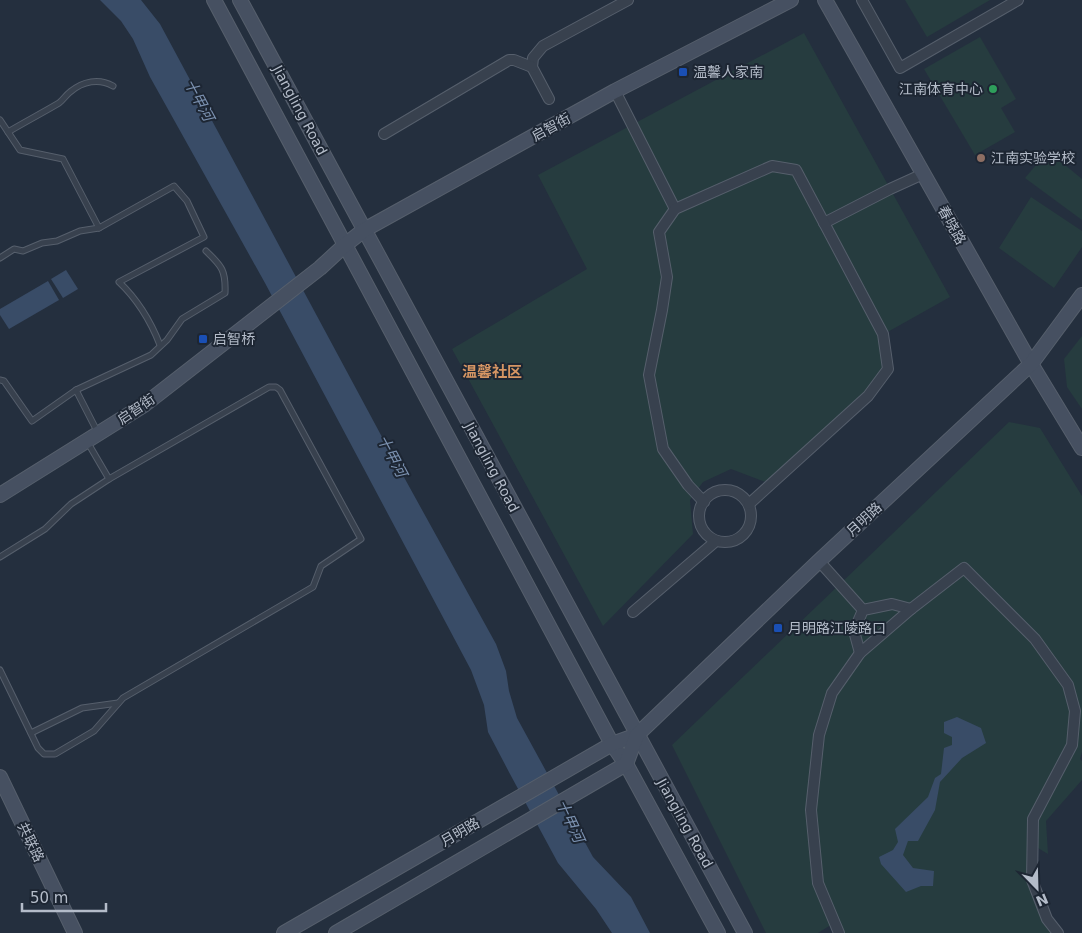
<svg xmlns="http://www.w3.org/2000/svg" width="1082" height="933" font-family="'DejaVu Sans','Noto Sans SC',sans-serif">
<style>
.green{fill:#263c3f}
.water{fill:#394c67}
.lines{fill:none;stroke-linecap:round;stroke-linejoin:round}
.lane-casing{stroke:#565f6c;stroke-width:7}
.street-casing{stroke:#565f6c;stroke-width:12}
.secondary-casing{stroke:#565f6c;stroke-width:16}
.lane{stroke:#38414e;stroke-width:5}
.street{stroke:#38414e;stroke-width:10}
.secondary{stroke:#465061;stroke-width:14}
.transit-dot{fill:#1a4fb4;stroke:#1d2633;stroke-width:2}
.leisure-dot{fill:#2e9e5b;stroke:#1d2633;stroke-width:2}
.education-dot{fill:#8d6e63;stroke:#1d2633;stroke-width:2}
.labels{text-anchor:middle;stroke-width:4;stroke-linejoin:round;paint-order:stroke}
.poi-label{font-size:14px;fill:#b4bcc9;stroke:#1d2633;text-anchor:start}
.street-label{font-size:14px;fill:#b4bcc9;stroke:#1d2633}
.water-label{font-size:15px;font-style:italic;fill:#7c92b1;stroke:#1d2633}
.neighbourhood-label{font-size:15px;font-weight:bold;fill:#d59563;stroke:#1d2633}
</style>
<rect width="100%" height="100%" fill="#242f3e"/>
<!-- green -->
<g class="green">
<path d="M905,0H990L927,37Z"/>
<path d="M804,33L950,297L884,334L888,369L868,396L771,484L731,469L703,482L690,500L693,534L603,626L452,349L587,269L538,175Z"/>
<path d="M980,37L1016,99L1001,108L1015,132L975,155L924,69Z"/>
<path d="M1048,151L1082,179V220L1025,178Z"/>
<path d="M1031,197L1082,231V247L1054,288L999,248Z"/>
<path d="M1082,336V409L1067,387L1064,359Z"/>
<path d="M1009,422L1040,428L1082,496V752L1080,759L1082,761V780L1046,821L1048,854L1033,845L1032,880L1058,933H839L834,923L818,933H766L672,745Z"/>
</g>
<!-- water -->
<g class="water">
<path d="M100,0H141L160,24L389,450L496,644L506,671L509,691L517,718L593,857L631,897L650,933H612L596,909L558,863L510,774L488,732L484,705L471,670L265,283L150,77L133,39L121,21Z"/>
<path d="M66,270L78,289L63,298L51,279Z"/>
<path d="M48,281L59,300L9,329L0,315V309Z"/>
<path d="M957,717L981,728L986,743L962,758L940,782L935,810L918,841H908L903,855L913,868L934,871L933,886H921L906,892L881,864L879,857L893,850L898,842L895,829L928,797L935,778L941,774L944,748L952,745V737L944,733V722Z"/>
</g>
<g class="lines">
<defs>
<g id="lane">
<path d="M0,120L20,150L63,159L99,228L174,186L187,201L204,237L119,282C137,299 151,322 160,345"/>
<path d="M8,132C25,122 42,113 59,103C63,100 66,95 70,92C83,81 99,78 113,86"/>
<path d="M0,258L14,249L23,251L42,243L57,241L80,231L99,228"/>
<path d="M0,380L4,381L32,421L76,390L98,433"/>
<path d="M76,390L151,355L167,340L182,319L225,293C226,271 222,266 206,251"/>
<path d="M88,443L109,479"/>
<path d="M0,557L45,529L71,504L109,479L269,387H276L280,390L361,539L321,566L313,587L123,698L94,731L55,754H44L38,748L0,670"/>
<path d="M31,733L82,708L118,703"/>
</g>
<g id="street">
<path d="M862,0L900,68L1018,0"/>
<path d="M615,91L675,209"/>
<path d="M549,99L532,67L533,58L543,46L628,0"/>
<path d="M384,134L509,60H514L532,67"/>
<path d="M824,223L890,189L923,174"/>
<circle cx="725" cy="516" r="26"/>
<path d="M704,502L688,485L663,449L649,375L662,310L667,277L659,232L675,209L772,166L796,170L883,334L888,369L868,396L749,504"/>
<path d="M819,561L863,610"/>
<path d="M633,612L716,541"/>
<path d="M860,653L854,631L863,610L892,604L911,609"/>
<path d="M839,933L818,883L811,810L819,735L832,693L860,653L911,609L964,568L1035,639L1068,685L1075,711L1072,745L1033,819L1032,880L1047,919L1058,933"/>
</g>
<g id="secondary">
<path d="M214,0L612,744L626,764L718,933"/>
<path d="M240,0L745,933"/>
<path d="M825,0L1031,364L1082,448"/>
<path d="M0,495L144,405L320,268L345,245L364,230L615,91L791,0"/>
<path d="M0,777L75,933"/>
<path d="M284,933L612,744L637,735"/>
<path d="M336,933L626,764L637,735L819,561L1031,364L1082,295"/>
</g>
</defs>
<!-- lane casing -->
<use href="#lane" class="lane-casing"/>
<!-- street casing -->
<use href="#street" class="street-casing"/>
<!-- secondary casing -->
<use href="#secondary" class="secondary-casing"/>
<!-- lane -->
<use href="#lane" class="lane"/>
<!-- street -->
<use href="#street" class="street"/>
<!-- secondary -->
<use href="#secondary" class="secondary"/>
</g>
<!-- markers -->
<g class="transit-dot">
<rect x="678" y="67" width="10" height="10" rx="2.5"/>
<rect x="198" y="334" width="10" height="10" rx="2.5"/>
<rect x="773" y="623" width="10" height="10" rx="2.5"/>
</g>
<circle class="leisure-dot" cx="993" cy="89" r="5"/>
<circle class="education-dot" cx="981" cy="158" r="5"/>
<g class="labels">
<!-- poi labels -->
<g class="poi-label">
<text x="693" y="77">温馨人家南</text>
<text x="983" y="94" text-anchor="end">江南体育中心</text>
<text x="991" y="163">江南实验学校</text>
<text x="213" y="344">启智桥</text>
<text x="788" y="633">月明路江陵路口</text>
</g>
<!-- street labels -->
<g class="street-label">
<text transform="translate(300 110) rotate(62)" y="5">Jiangling Road</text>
<text transform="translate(551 127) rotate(-29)" y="5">启智街</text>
<text transform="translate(952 225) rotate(61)" y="5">春晓路</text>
<text transform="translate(136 409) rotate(-34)" y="5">启智街</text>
<text transform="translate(492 467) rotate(62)" y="5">Jiangling Road</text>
<text transform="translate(864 519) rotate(-43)" y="5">月明路</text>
<text transform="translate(685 823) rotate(61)" y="5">Jiangling Road</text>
<text transform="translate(460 832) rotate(-30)" y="5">月明路</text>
<text transform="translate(31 842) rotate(64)" y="5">共联路</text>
</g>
<!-- water labels -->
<g class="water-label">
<text transform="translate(199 100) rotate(62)" y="5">十甲河</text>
<text transform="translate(392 456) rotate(62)" y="5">十甲河</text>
<text transform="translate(570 821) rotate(65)" y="5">十甲河</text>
</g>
<!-- neighbourhood labels -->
<g class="neighbourhood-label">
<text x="492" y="377">温馨社区</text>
</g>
</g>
<!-- north arrow -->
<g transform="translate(1037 888) rotate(157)" stroke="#1d2633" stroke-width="4" paint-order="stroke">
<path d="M0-4L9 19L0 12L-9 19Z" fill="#b4bcc9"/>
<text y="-8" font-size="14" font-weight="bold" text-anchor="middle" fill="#b4bcc9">N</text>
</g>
<!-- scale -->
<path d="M22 903v8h84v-8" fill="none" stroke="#b4bcc9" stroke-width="2.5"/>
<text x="30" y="903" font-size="15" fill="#b4bcc9" stroke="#1d2633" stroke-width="4" paint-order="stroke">50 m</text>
</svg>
